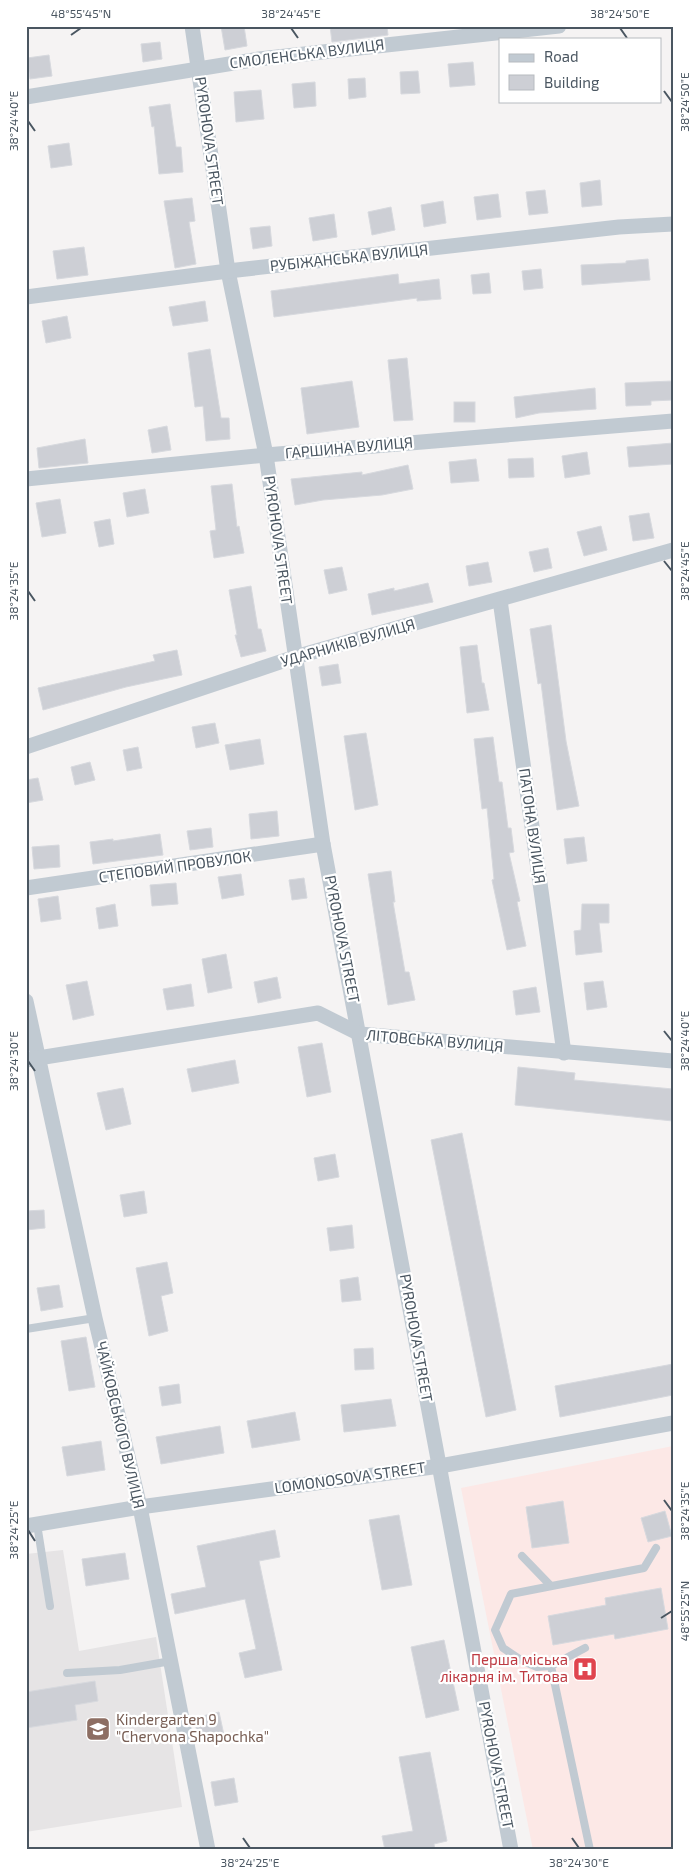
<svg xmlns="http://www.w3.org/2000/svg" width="699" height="1876" font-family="'Exo 2',sans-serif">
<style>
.education{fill:#e6e4e5}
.medical{fill:#fce8e6}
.building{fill:#cdcfd5;stroke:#d7d9de}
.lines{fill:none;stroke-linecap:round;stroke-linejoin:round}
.lane{stroke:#c1cad2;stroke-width:8}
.street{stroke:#c1cad2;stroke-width:15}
.ticks{fill:none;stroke:#4a5661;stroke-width:2}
.labels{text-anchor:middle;stroke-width:4.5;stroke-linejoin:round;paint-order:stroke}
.street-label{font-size:15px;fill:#4a5661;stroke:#fff}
.health-label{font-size:15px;fill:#be3a42;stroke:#fff;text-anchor:end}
.education-label{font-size:15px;fill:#785e54;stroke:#fff;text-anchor:start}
.neatline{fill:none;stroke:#4a5661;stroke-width:2}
.ticks-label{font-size:12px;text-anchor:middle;fill:#4a5661}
</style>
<rect width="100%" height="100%" fill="#f5f3f3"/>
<!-- education -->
<path class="education" d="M63,1550L79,1651L156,1637L182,1807L26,1832V1554Z"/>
<!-- medical -->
<path class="medical" d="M673,1446V1850H533L461,1488Z"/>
<!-- building -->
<g class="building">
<path d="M221,26H244L247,46L225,50Z"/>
<path d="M330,26H387L388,35L332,42Z"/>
<path d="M160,42L162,59L143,62L141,44Z"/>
<path d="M49,55L52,76L30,79L27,58Z"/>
<path d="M473,62L475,85L450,87L448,64Z"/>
<path d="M418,71L420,93L401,94L400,72Z"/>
<path d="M365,78L366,97L349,99L348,79Z"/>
<path d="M315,82L316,106L294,108L292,84Z"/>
<path d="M261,90L264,119L236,122L234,92Z"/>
<path d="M170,104L176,147H181L183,172L159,174L154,126L152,127L149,107Z"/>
<path d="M69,143L72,165L51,168L48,146Z"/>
<path d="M600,180L602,205L582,207L580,183Z"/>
<path d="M545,190L548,213L529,215L526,192Z"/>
<path d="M498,194L501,217L477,220L474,197Z"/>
<path d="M192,198L195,221L189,222L196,264L175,268L164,201Z"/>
<path d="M443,201L446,223L424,227L421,205Z"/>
<path d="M391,207L395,230L372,235L368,212Z"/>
<path d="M334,214L337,237L313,241L309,218Z"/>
<path d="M270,226L272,246L253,249L250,228Z"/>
<path d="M84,247L88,275L57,279L53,251Z"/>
<path d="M648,259L650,280L582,285L581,265L626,263V261Z"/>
<path d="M541,269L543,288L524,290L522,271Z"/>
<path d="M489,273L491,293L473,294L471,275Z"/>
<path d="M398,274L399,284L439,279L441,299L417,301V298L274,317L271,291Z"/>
<path d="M205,301L208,321L173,326L169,307Z"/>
<path d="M67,316L71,338L46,343L42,321Z"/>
<path d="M210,349L221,418H229L230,439L206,441L203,406L195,407L188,353Z"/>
<path d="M407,358L413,420L394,421L388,360Z"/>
<path d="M352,381L359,427L307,434L301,388Z"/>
<path d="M673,381V400L651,401V405L626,406L625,383Z"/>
<path d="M595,388L596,409L539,413L516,418L514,397Z"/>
<rect x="454" y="402" width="21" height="20"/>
<path d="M167,426L171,450L152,453L148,430Z"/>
<path d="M85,439L88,463L39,468L37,448Z"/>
<path d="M673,443V464L629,467L627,447Z"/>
<path d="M587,452L590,474L565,478L562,456Z"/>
<path d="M533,458L534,477L509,478L508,459Z"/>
<path d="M476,459L479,481L451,483L449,462Z"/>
<path d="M408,465L413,489L382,495L323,500L295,505L291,479L362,472V475Z"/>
<path d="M232,484L237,527L239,526L244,553L214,558L210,531L216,530L211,486Z"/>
<path d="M145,489L149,513L127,517L123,493Z"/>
<path d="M60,499L66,533L42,537L36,503Z"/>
<path d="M649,513L654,538L633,541L629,516Z"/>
<path d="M110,519L114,544L99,547L94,522Z"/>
<path d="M601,526L607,550L584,556L577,532Z"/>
<path d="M548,548L552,568L534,572L529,552Z"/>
<path d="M488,562L492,582L469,586L466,566Z"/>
<path d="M342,567L347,590L329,594L324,570Z"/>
<path d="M428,583L433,602L372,615L368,594L394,588V591Z"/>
<path d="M251,586L258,629H261L266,651L241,657L235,635H237L229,590Z"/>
<path d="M551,625L566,741L579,806L557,810L541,683L538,684L530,629Z"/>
<path d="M477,645L482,683H484L489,710L467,713L460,647Z"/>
<path d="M177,650L182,675L126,687L43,710L38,688L155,661L153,655Z"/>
<path d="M338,664L341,683L322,686L319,667Z"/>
<path d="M215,723L219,743L196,748L192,727Z"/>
<path d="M366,733L378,805L355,810L344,736Z"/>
<path d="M493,737L499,782H502L508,828H511L514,852L509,853L520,901L517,902L526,946L507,950L492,880L494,879L487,808L482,809L474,739Z"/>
<path d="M260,739L264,764L230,770L225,745Z"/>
<path d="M138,747L142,768L127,771L123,750Z"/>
<path d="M90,762L95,780L75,785L71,767Z"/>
<path d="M38,778L43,800L26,803V780Z"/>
<path d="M277,811L279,836L251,839L249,814Z"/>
<path d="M211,828L213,847L190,850L187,831Z"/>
<path d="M160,834L163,855L93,864L90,842L113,839V841Z"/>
<path d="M584,837L587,861L567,864L564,839Z"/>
<path d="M59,845L60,867L34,869L32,847Z"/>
<path d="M391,871L395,902H393L405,972H409L415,1000L388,1005L368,874Z"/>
<path d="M241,874L244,895L222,899L218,877Z"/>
<path d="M304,878L307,898L292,900L289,880Z"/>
<path d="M176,883L178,904L152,906L150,885Z"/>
<path d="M58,896L61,919L41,922L38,899Z"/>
<path d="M115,904L118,926L99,929L96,908Z"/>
<path d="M582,904H609V923H599L602,952L576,955L574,931L581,930Z"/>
<path d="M226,954L232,988L208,993L202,959Z"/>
<path d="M277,977L281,998L258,1003L254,982Z"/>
<path d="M87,981L94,1015L73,1020L66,985Z"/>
<path d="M603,981L607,1007L587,1010L584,983Z"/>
<path d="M191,984L194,1006L167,1010L163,989Z"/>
<path d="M536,987L540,1012L516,1015L513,991Z"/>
<path d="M322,1043L331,1092L307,1097L298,1047Z"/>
<path d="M235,1060L239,1083L192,1092L187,1069Z"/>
<path d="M518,1067L575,1073L574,1080L673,1089V1121L515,1105Z"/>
<path d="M123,1088L131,1124L106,1130L97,1093Z"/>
<path d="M462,1133L516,1410L486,1417L431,1140Z"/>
<path d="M335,1154L339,1177L318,1181L314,1158Z"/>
<path d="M144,1191L147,1213L124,1217L120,1195Z"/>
<path d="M44,1210L45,1228L26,1230V1211Z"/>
<path d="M352,1225L354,1248L330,1251L327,1228Z"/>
<path d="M167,1262L173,1293L161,1296L168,1331L149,1336L136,1268Z"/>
<path d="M358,1277L361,1300L342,1302L340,1280Z"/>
<path d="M59,1285L63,1307L41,1311L37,1288Z"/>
<path d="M86,1337L95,1387L69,1391L61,1341Z"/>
<path d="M373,1348L374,1369L355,1370L354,1349Z"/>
<path d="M673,1364V1395L560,1417L555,1386Z"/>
<path d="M179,1384L181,1403L162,1406L159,1387Z"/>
<path d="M391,1399L396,1426L344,1432L341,1405Z"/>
<path d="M295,1412L300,1440L252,1448L247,1421Z"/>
<path d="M220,1426L224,1453L161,1464L156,1437Z"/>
<path d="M101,1441L105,1470L67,1476L62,1447Z"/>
<path d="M563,1501L569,1543L532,1548L526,1507Z"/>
<path d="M665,1511L672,1536L648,1542L641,1518Z"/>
<path d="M399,1515L412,1585L382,1590L369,1520Z"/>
<path d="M275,1530L280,1557L259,1561L282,1670L245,1678L239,1653L256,1649L245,1599L175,1614L171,1594L206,1587L197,1546Z"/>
<path d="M125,1553L129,1579L86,1586L82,1559Z"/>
<path d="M661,1588L668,1629L615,1639L614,1634L553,1645L548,1616L606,1605L605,1598Z"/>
<path d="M444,1640L459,1710L426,1718L411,1647Z"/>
<path d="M95,1681L98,1701L75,1705L77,1720L26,1728V1692Z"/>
<path d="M219,1712L224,1735L199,1741L194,1718Z"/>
<path d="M430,1752L447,1841L434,1844L435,1850H385L382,1836L413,1831L399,1757Z"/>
<path d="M234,1778L238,1802L215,1806L211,1782Z"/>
</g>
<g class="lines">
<!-- lane -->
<g class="lane">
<path d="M26,1329L95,1318"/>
<path d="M37,1524L50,1606"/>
<path d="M522,1556L550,1585"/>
<path d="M585,1648L551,1666L590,1850"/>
<path d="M551,1666L537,1667L521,1660L503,1648L495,1630L511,1594L644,1568L656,1548"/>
<path d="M67,1673L120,1670L171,1661"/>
</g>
<!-- street -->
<g class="street">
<path d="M192,26L228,271L266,455L323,844L511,1850"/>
<path d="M26,97L259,59L559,26"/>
<path d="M26,297L228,271L619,227L673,224"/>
<path d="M26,479L266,455L673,421"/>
<path d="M500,600L564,1053"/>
<path d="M26,747L295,657L673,550"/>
<path d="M26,888L323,844"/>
<path d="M26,1001L95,1318L140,1507L208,1850"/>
<path d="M26,1060L318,1013L360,1034L673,1061"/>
<path d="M26,1526L140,1507L440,1466L673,1423"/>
</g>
</g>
<!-- ticks -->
<path class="ticks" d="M291,28L298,38M620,28L627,38M71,35L81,28M664,91L672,102M28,121L35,131M664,561L672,571M28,591L35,601M664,1031L672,1041M28,1061L35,1071M664,1500L672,1511M28,1530L35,1541M661,1618L672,1611M243,1838L250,1848M572,1838L579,1848"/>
<!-- icons -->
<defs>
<symbol id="hospital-square" viewBox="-11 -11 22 22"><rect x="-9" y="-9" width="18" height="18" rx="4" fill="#e0444e" stroke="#fff"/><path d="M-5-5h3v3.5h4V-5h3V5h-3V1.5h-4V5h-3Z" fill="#fff"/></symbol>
<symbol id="school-square" viewBox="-11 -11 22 22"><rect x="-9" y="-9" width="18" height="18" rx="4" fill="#8d6e63" stroke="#fff"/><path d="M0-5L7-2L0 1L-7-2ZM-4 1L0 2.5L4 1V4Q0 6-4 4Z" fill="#fff"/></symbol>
</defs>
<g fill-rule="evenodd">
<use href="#hospital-square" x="571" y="1655" width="28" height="28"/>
<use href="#school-square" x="84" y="1715" width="28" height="28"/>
</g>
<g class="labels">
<!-- street labels -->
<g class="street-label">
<text transform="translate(307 54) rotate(-7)" y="5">СМОЛЕНСЬКА ВУЛИЦЯ</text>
<text transform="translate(209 141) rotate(82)" y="5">PYROHOVA STREET</text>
<text transform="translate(349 258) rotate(-6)" y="5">РУБІЖАНСЬКА ВУЛИЦЯ</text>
<text transform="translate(349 448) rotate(-5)" y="5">ГАРШИНА ВУЛИЦЯ</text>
<text transform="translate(278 540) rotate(82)" y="5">PYROHOVA STREET</text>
<text transform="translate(348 643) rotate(-16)" y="5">УДАРНИКІВ ВУЛИЦЯ</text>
<text transform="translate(532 826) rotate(82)" y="5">ПАТОНА ВУЛИЦЯ</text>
<text transform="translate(175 867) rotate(-8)" y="5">СТЕПОВИЙ ПРОВУЛОК</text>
<text transform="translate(342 939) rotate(79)" y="5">PYROHOVA STREET</text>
<text transform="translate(435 1041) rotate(5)" y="5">ЛІТОВСЬКА ВУЛИЦЯ</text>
<text transform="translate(416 1338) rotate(80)" y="5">PYROHOVA STREET</text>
<text transform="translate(120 1425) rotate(77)" y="5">ЧАЙКОВСЬКОГО ВУЛИЦЯ</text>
<text transform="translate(350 1478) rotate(-8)" y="5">LOMONOSOVA STREET</text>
<text transform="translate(496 1765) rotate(79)" y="5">PYROHOVA STREET</text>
</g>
<!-- health labels -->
<g class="health-label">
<text x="568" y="1665">Перша міська<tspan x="568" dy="17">лікарня ім. Титова</tspan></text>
</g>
<!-- education labels -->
<g class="education-label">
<text x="116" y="1725">Kindergarten 9<tspan x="116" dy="17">"Chervona Shapochka"</tspan></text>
</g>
</g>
<!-- border -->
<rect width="699" height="1876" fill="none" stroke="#ffffff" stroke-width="55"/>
<!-- legend -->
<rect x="499" y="38" width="162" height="65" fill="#ffffff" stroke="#b7bbc0"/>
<rect x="509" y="54" width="25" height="8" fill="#c1cad2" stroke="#b7bbc0"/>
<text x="544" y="62" font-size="15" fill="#4a5661">Road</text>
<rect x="509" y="75" width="25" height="15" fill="#cdcfd5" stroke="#b7bbc0"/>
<text x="544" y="88" font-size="15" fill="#4a5661">Building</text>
<rect x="28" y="28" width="644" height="1820" class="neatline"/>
<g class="ticks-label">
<text x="81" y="18">48°55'45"N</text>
<text x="291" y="18">38°24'45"E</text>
<text x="620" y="18">38°24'50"E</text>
<text transform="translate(685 102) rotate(-90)" y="4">38°24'50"E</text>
<text transform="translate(14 121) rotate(-90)" y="4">38°24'40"E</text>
<text transform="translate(685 571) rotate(-90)" y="4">38°24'45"E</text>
<text transform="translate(14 591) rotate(-90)" y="4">38°24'35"E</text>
<text transform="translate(685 1041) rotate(-90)" y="4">38°24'40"E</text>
<text transform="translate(14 1061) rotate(-90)" y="4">38°24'30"E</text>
<text transform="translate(685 1511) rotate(-90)" y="4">38°24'35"E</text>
<text transform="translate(14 1530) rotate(-90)" y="4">38°24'25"E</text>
<text transform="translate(685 1611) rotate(-90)" y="4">48°55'25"N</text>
<text x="250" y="1867">38°24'25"E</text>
<text x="579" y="1867">38°24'30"E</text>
</g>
</svg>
